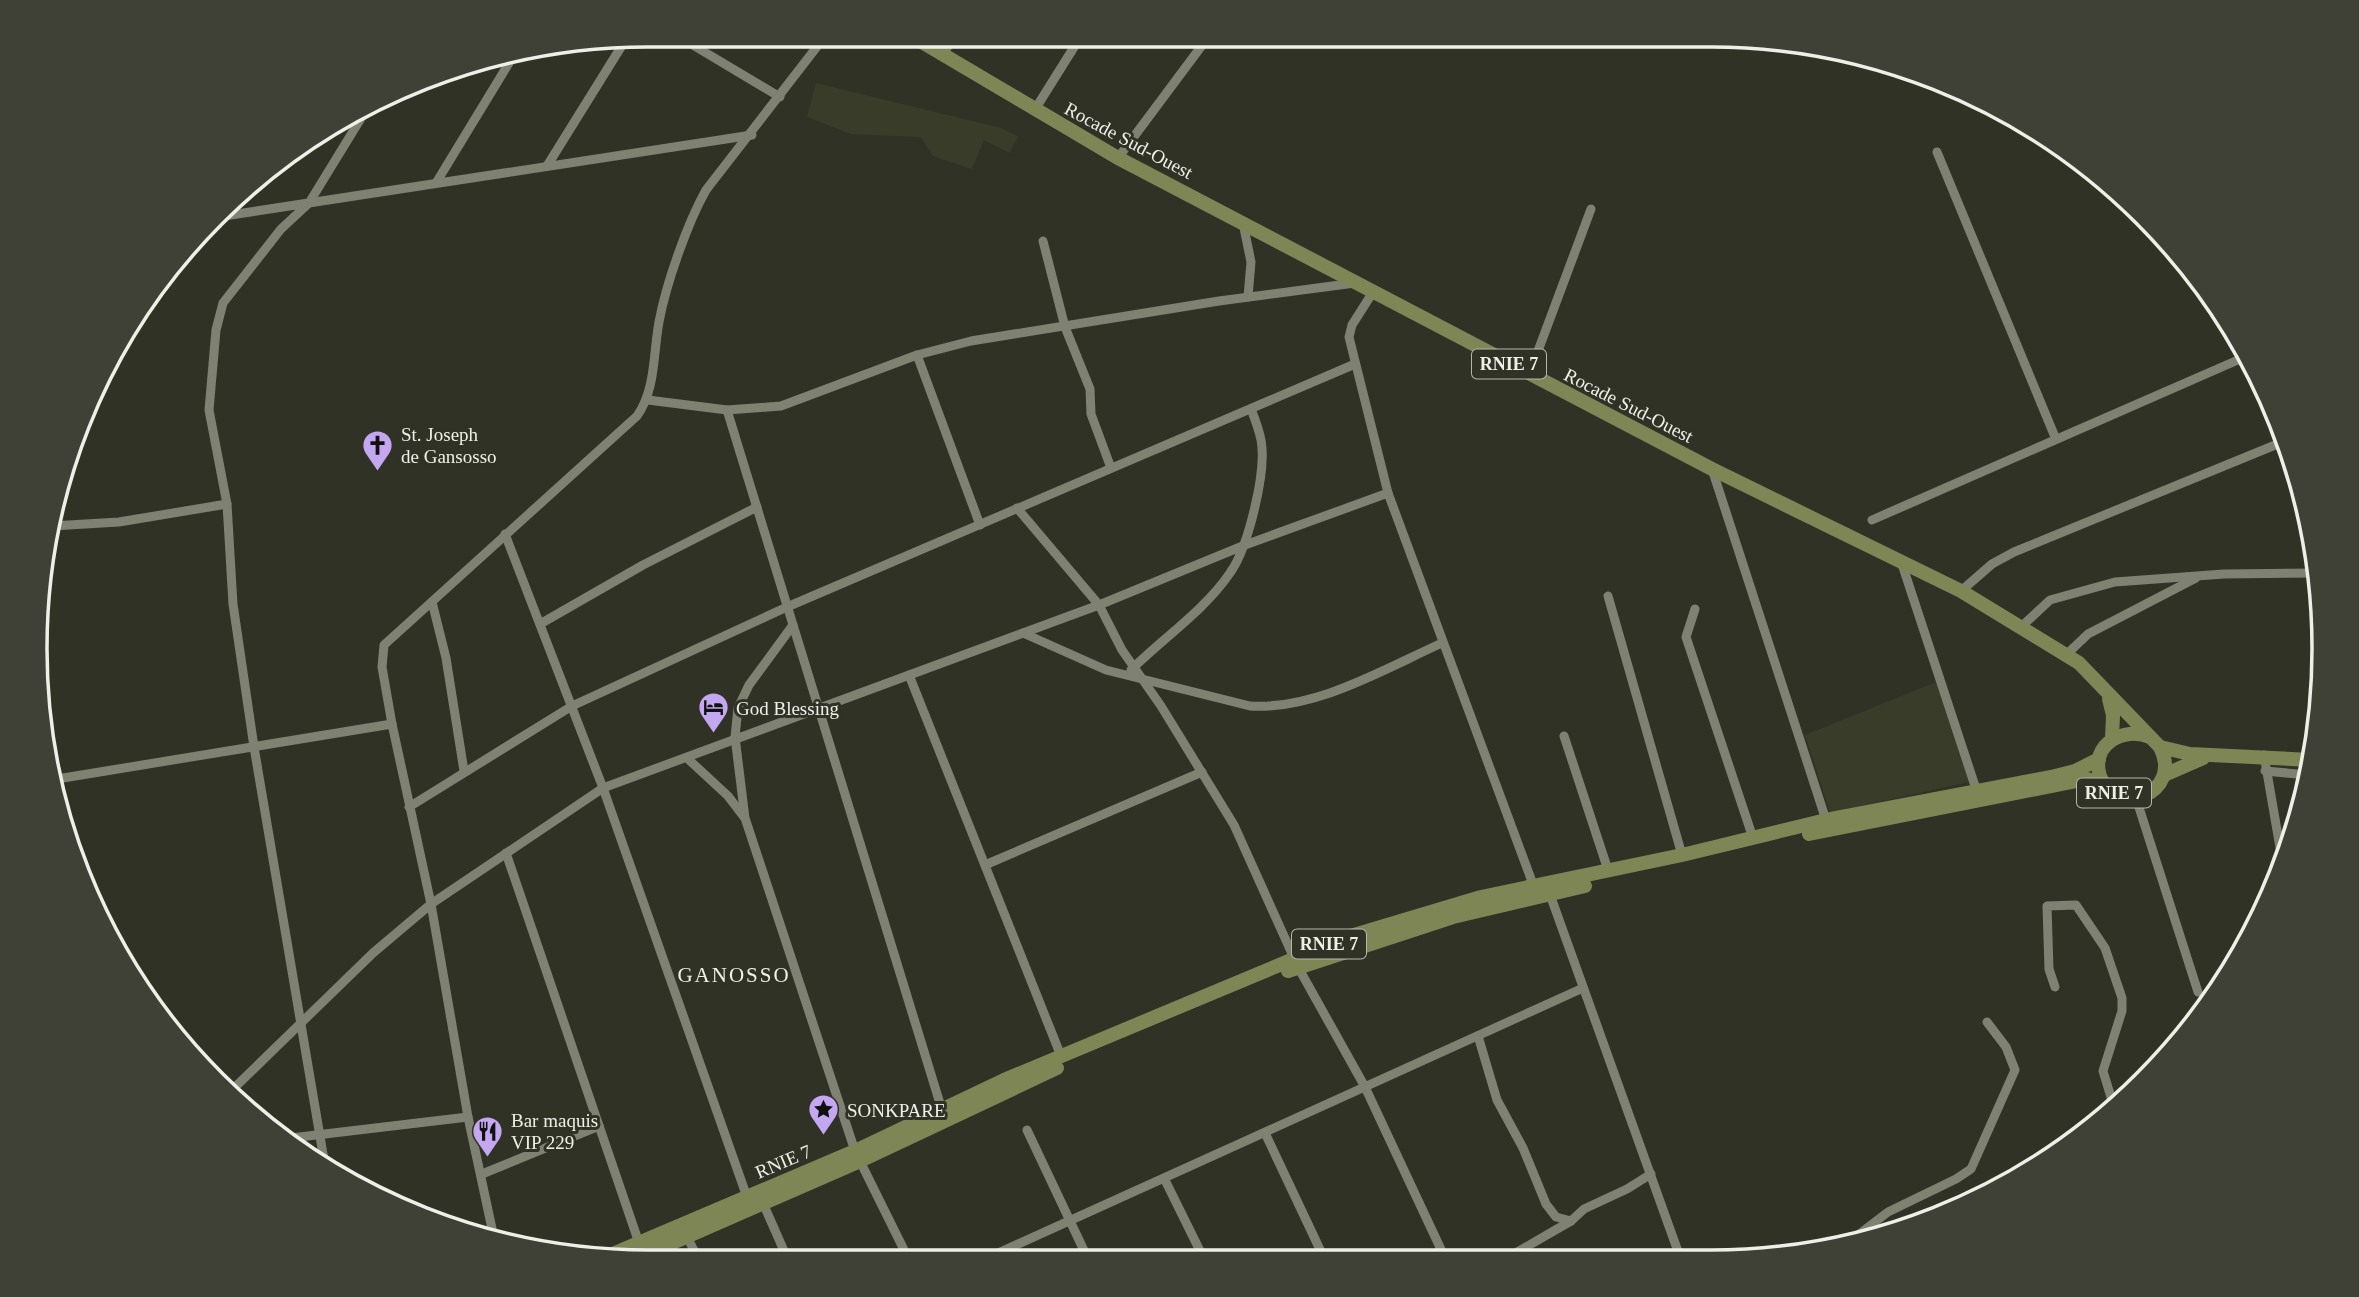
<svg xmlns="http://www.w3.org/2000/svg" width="2359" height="1297" font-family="'Times New Roman',serif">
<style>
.built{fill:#393c29}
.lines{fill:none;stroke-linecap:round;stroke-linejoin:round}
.minor{stroke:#7f8173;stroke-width:9}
.primary{stroke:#7f8656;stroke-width:14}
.labels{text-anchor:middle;stroke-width:6;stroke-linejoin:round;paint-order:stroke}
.shield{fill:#303226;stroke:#b5b7ae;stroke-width:2}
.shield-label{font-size:18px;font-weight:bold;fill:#eef0e8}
.street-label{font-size:19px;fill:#eef0e8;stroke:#303226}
.poi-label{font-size:19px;fill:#eef0e8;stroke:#303226;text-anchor:start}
.neighbourhood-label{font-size:21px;letter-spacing:2px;fill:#eef0e8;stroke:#303226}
.rim{fill:none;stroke:#eef0e8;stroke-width:3.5}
</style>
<rect width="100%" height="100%" fill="#303226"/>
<!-- built -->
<g class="built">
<path d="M816,83L1001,128L1018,136L1010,153L984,140L972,169L933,156L921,137L851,134L807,117Z"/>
<path d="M1936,682L1969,782L1830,813L1805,735Z"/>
</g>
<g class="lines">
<!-- minor -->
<g class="minor">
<path d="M676,35L780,97"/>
<path d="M943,54L955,35"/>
<path d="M1034,111L1081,36"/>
<path d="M1937,152L2055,437"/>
<path d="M1118,158L1209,36"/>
<path d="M547,166L626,39"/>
<path d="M436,183L512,58"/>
<path d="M224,216L752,135"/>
<path d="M1243,223L1251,262L1248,297"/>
<path d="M1043,241L1065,327L1090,389L1091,414L1111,468"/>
<path d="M1373,292L1352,325L1349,337L1388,493L1534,887"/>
<path d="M917,355L980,525"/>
<path d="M1529,375L1591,209"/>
<path d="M648,400L727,410L781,406L917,355L971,341L1219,301L1355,283"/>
<path d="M727,410L942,1110"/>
<path d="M1712,469L1826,820"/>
<path d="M1017,508L1099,605L1122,650L1161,706L1234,825L1298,967L1365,1087L1445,1258"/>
<path d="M1872,520L2247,356"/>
<path d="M52,526L119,522L227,504"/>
<path d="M505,534L603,788L747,1197"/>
<path d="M1901,561L1976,789"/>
<path d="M1961,591L1992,564L2014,552L2285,441"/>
<path d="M1608,596L1682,855"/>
<path d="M432,602L446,658L464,771"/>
<path d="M1695,609L1686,637L1753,838"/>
<path d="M540,624L643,565L757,507"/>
<path d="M793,625L749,685L738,708L735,737L745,818L855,1151L909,1260"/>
<path d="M2021,627L2050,600L2115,582L2224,574L2317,573"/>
<path d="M1023,633L1106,670L1250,706C1316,710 1384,669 1442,643"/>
<path d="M2067,654L2088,634L2196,578"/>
<path d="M1131,670C1163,638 1204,611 1230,573C1248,548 1267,471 1261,440C1259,430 1255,419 1251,409"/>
<path d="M909,675L1061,1056"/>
<path d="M1564,736L1608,870"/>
<path d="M2264,755L2283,865"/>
<path d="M688,759L728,796L744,817"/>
<path d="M2265,771L2308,775"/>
<path d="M57,779L392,724"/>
<path d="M2136,798L2198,992"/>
<path d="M409,807L572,706L787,607L1355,364"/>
<path d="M506,853L639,1243"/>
<path d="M985,865L1202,772"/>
<path d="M1548,889L1680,1257"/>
<path d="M2055,987L2049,969L2047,906L2076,905L2105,948L2122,998V1011L2103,1071L2114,1107"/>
<path d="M1478,1036L1497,1100L1523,1148L1546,1204L1556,1217L1571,1221"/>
<path d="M232,1090L373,953L431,904L603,788L1099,605L1245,545L1388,493"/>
<path d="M1027,1130L1088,1259"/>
<path d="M1265,1133L1324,1258"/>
<path d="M291,1138L468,1117"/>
<path d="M325,1166L254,747L233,604L227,504L209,410L216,330L223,303L281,229L309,203L363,115"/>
<path d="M482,1174L599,1126"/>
<path d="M1164,1178L1204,1259"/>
<path d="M763,1203L788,1260"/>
<path d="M686,1235L699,1260"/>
<path d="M494,1238L468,1117L431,904L392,724L382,667L384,645L637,416C656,389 653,354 659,322C666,284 687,224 706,190L826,35"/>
<path d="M1859,1241L1858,1235L1888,1212L1956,1179L1971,1169L2015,1070L2006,1047L1987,1022"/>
<path d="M1507,1258L1571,1221L1584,1209L1627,1189L1651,1174"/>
<path d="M985,1259L1583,988"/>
</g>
<!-- primary -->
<g class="primary">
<path d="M910,35L1118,158L1712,469L1961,591L2079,663L2160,747C2184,794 2115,819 2100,776C2090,744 2124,726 2150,737"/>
<path d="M2109,699L2113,715L2112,739"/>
<path d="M2160,747L2190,754L2312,760"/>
<path d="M2164,775L2203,758"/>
<path d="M1809,834L2087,779L2105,785"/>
<path d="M1288,971L1453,917L1585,886"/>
<path d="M601,1259L855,1151L1004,1080L1344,938L1481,897L1682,855L1826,820L2051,777L2075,771L2099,759"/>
<path d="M631,1261L860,1161L1057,1068"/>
</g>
</g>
<!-- icons -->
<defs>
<symbol id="church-pin" viewBox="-11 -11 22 30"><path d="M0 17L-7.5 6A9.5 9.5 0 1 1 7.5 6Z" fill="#c4a7f1" stroke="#303226"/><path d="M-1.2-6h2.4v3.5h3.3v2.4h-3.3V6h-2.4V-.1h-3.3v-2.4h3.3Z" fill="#111"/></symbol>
<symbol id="hotel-pin" viewBox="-11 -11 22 30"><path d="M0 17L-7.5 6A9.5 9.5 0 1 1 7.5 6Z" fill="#c4a7f1" stroke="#303226"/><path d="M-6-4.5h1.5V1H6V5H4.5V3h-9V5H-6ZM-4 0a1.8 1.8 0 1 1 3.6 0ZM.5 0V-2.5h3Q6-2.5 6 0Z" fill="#111"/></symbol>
<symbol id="sight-pin" viewBox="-11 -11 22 30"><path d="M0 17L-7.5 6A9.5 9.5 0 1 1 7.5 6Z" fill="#c4a7f1" stroke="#303226"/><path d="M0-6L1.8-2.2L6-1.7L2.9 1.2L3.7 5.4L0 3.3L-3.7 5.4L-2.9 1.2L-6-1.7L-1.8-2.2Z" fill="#111"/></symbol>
<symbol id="restaurant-pin" viewBox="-11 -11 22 30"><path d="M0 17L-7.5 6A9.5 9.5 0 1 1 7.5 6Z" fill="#c4a7f1" stroke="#303226"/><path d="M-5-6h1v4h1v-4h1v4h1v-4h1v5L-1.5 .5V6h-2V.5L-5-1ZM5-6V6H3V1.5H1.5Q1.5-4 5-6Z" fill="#111"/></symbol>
</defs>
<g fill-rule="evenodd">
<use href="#church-pin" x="360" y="428" width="35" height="47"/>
<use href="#hotel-pin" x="696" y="690" width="35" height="47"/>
<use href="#sight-pin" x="806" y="1092" width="35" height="47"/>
<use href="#restaurant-pin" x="470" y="1114" width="35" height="47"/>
</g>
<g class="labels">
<!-- shield labels -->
<g class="shield">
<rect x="1472" y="349.5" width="74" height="29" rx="5"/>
<rect x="2077" y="778.5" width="74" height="29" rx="5"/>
<rect x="1292" y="929.5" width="74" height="29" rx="5"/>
</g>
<g class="shield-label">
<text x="1509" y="370">RNIE 7</text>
<text x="2114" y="799">RNIE 7</text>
<text x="1329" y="950">RNIE 7</text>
</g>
<!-- street labels -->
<g class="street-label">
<text transform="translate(1129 140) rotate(28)" y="7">Rocade Sud-Ouest</text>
<text transform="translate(1629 405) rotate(27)" y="7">Rocade Sud-Ouest</text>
<text transform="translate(783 1161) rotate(-23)" y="7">RNIE 7</text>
</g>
<!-- poi labels -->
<g class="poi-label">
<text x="401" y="441">St. Joseph<tspan x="401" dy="22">de Gansosso</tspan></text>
<text x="736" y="715">God Blessing</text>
<text x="847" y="1117">SONKPARE</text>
<text x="511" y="1127">Bar maquis<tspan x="511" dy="22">VIP 229</tspan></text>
</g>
<!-- neighbourhood labels -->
<g class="neighbourhood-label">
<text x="734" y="982">GANOSSO</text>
</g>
</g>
<!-- crop -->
<path d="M0 0H2359V1297H0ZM648 47H1711A601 601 0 0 1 2312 648V649A601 601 0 0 1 1711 1250H648A601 601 0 0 1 47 649V648A601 601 0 0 1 648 47Z" fill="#3f4136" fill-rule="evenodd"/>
<path class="rim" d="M648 47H1711A601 601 0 0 1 2312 648V649A601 601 0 0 1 1711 1250H648A601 601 0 0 1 47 649V648A601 601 0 0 1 648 47Z"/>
</svg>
